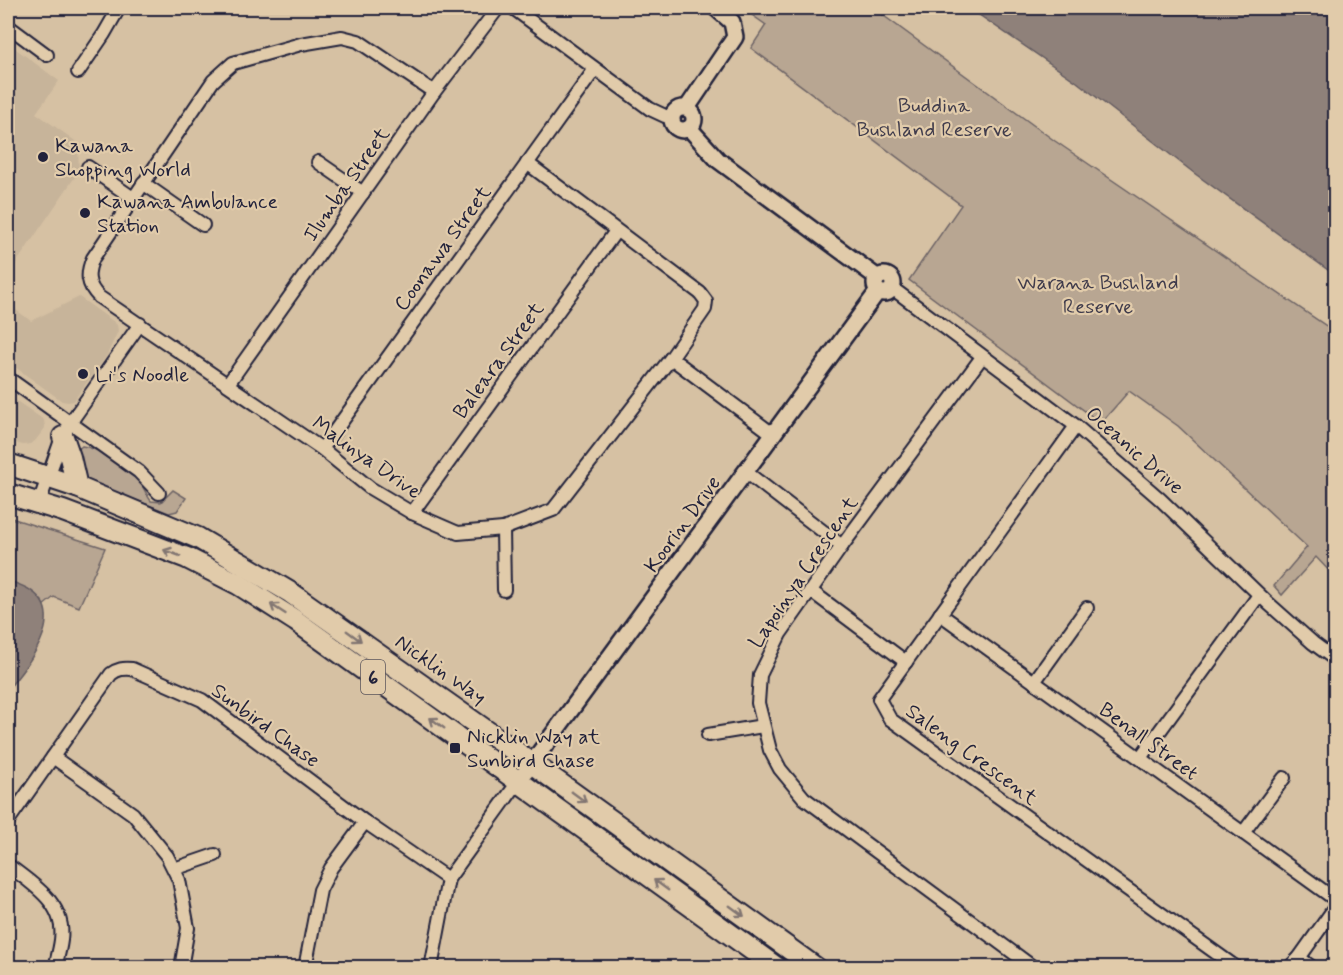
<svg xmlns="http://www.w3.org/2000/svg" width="1343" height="975" font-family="Mynerve,sans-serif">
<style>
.built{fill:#c7b49a}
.green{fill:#b8a692;stroke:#6d6466;stroke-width:1.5}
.water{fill:#8f817a;stroke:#635b61;stroke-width:1.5}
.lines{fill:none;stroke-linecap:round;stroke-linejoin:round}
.minor-casing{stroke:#22223b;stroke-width:16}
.tertiary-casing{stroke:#22223b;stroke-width:20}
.trunk-casing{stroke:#22223b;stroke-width:24}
.minor{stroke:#e1cbaa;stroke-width:12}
.tertiary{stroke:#e1cbaa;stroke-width:15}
.trunk{stroke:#e1cbaa;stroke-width:20}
.oneway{stroke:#827672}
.poi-dot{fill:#22223b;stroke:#e1cbaa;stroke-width:2}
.labels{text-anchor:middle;stroke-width:4.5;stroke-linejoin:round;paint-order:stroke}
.shield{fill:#e1cbaa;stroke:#5b555c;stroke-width:1.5}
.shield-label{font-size:20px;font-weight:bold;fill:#22223b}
.park-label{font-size:21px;fill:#403c4c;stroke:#e1cbaa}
.poi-label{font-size:21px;fill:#22223b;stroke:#e1cbaa;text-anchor:start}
.street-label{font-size:21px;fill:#22223b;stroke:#e1cbaa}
</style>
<rect width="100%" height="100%" fill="#d6c1a3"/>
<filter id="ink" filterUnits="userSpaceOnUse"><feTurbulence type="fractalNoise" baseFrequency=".0167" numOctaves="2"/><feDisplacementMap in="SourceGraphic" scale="12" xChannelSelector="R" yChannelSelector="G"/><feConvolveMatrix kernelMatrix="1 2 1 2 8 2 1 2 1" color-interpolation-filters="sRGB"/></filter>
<g filter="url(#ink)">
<!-- built -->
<g class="built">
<path d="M8,43L59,81L36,113L78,143L79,171L8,275Z"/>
<path d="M79,297L114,322L117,325L118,331L107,355L77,396L74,401L68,402L62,401L8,362V304L31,321Z"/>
<path d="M8,395L44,420L45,428L35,441L30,444L23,445L8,441Z"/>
</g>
<!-- green -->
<g class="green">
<path d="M742,8H873L1055,141L1335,332V577L1316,557L1282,595L1274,586L1307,547L1178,426L1129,391L1101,423L909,280L961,205L751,48L766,25Z"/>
<path d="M82,446C95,447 128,466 136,476C142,483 145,493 151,501L161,502L173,490L186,498L177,511L169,513L94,484L81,475L77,450Z"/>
<path d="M8,517L105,548L79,607L54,597L43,606L42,601L8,581Z"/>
</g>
<!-- water -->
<g class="water">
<path d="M969,8H1335V275L1194,173L1077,82Z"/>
<path d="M8,581C77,599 37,655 8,689Z"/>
</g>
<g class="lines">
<defs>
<g id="minor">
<path d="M513,8L650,109L665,116L672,117"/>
<path d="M8,26L47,55"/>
<path d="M78,72L104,34L119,8"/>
<path d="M434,92L358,41L342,37L301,44L233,63L213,81L93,258C86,274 87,285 99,297L322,449L370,488L412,513L458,533L503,529L553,510L671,358L705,309L706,301L700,293L527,163"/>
<path d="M318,162L363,193"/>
<path d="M88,167L133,198"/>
<path d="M143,183L203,225"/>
<path d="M892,288L1076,426L1160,499L1268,603L1313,643L1336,660"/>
<path d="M982,357L842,546L780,634L760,675L758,703L770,750L780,769L804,798L1034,968"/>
<path d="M671,358L774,435"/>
<path d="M8,378L139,472L159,493"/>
<path d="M228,384L434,92L498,8"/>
<path d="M1076,426L879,699L890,719L1237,968"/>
<path d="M322,449L595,69"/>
<path d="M746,472L842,546"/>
<path d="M39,503L60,443L70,423L140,324"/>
<path d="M412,513L616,231"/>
<path d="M503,529L504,590"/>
<path d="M811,591L906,662"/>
<path d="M940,614L1336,900"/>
<path d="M1034,682L1087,608"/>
<path d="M708,735L763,726"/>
<path d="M53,757L133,814L167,856L179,880L188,928L181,968"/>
<path d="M1140,758L1259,595"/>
<path d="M8,821L111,674C118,669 123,668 132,669L202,700L365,822L448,879"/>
<path d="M1243,833L1284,778"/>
<path d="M8,865C32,884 66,903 61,940C60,949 57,959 55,968"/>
<path d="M174,869L215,855"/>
<path d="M1299,958L1313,968"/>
<path d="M305,968L320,890L331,868L365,822"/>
<path d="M431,968L448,879L518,782"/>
<path d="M1289,968L1299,958L1336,906"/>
</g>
<g id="tertiary">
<path d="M687,108L735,37L732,22L716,8"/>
<circle cx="683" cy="119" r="11"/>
<path d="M689,128L718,160L878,278"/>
<circle cx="884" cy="284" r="9"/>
<path d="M518,782L878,291"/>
</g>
<g id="trunk">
<path d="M63,437L70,457L77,487"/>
<path d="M8,464L77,487L198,538L291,593L505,744L816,968"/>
<path d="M8,494L63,511L187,558L238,584L296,621L777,968"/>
</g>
</defs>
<!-- minor casing -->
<use href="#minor" class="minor-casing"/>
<!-- tertiary casing -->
<use href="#tertiary" class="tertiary-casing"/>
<!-- trunk casing -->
<use href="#trunk" class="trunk-casing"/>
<!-- minor -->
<use href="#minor" class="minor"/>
<!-- tertiary -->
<use href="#tertiary" class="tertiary"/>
<!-- trunk -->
<use href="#trunk" class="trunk"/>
</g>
<!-- one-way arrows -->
<defs><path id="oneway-shaft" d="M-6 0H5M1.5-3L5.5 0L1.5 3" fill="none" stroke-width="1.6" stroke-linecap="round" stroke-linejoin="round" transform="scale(1.5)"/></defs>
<g class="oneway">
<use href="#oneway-shaft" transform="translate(172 553) rotate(-159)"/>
<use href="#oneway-shaft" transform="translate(278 609) rotate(-147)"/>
<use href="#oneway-shaft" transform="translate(354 636) rotate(36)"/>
<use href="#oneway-shaft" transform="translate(437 723) rotate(-144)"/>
<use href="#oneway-shaft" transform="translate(579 797) rotate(36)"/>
<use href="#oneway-shaft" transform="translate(661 885) rotate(-144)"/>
<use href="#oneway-shaft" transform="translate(737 911) rotate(36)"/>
</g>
</g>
<!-- markers -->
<g class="poi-dot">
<circle cx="43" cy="157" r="6"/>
<circle cx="85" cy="213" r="6"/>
<circle cx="83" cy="374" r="6"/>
<rect x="449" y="742" width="12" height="12" rx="3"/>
</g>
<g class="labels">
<!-- shield labels -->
<rect class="shield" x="361" y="660" width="24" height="34" rx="4.5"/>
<g class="shield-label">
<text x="373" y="684">6</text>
</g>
<!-- park labels -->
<g class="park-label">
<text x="934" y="112">Buddina<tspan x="934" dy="24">Bushland Reserve</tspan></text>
<text x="1098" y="289">Warana Bushland<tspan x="1098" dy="24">Reserve</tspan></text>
</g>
<!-- poi labels -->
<g class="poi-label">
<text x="55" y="152">Kawana<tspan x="55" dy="24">Shopping World</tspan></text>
<text x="97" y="208">Kawana Ambulance<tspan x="97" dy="24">Station</tspan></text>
<text x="95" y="381">Li's Noodle</text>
<text x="467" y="743">Nicklin Way at<tspan x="467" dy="24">Sunbird Chase</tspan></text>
</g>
<!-- street labels -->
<g class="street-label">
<text transform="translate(346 184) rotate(-55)" y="7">Ilumba Street</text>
<text transform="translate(442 248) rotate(-54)" y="7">Coonawa Street</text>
<text transform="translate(498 360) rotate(-54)" y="7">Baleara Street</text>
<text transform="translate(1135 450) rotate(41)" y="7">Oceanic Drive</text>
<text transform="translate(367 457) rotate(35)" y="7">Malinya Drive</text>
<text transform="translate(682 524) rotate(-54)" y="7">Koorin Drive</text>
<text transform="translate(803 572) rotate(-56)" y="7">Lapoinya Crescent</text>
<text transform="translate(441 669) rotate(35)" y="7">Nicklin Way</text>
<text transform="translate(266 725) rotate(36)" y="7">Sunbird Chase</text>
<text transform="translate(1149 741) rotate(36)" y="7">Benall Street</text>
<text transform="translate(972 754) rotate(36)" y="7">Saleng Crescent</text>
</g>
</g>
<!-- margin -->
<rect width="1343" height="975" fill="none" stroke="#e1cbaa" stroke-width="30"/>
<rect x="15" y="15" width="1313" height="945" fill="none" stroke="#22223b" stroke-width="2" filter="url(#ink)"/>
</svg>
